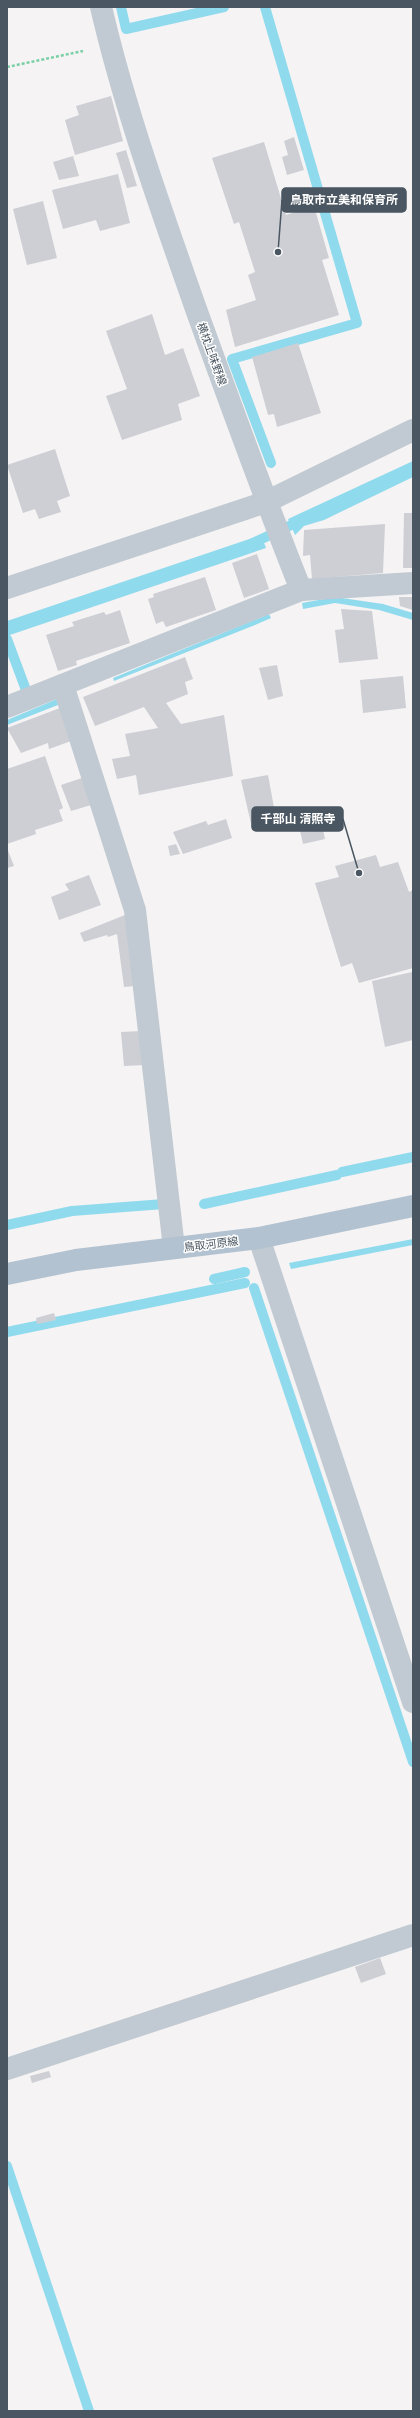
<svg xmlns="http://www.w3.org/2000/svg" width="420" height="2418" font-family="'IBM Plex Sans','Noto Sans JP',sans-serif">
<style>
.water{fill:#90daee}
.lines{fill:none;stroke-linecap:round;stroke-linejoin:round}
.stream{stroke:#90daee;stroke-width:10}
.building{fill:#cdcfd5}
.path{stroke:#7ad0a6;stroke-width:2.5;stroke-dasharray:3 2;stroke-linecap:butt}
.street{stroke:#c1cad2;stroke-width:22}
.primary{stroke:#b3c2d1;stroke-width:22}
.labels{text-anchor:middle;stroke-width:3;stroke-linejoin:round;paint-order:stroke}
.street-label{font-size:11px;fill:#4a5661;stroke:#fff}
.leader{fill:none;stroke:#4a5661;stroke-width:1.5}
.callout-dot{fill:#4a5661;stroke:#fff;stroke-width:1.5}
.callout{fill:#4a5661;stroke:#4a5661;stroke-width:1.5}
.callout-label{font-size:12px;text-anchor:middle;font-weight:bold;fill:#fff}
</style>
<rect width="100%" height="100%" fill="#f5f3f3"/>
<!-- water -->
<g class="water">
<path d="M413,461V477L324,520L304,526L295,535L288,519Z"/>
<path d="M261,535L266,548L7,636V621Z"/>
<path d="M335,597L383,604L413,613V620L379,610L335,603L303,609L302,603Z"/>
<path d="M269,614L271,618L255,625L114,681L113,678Z"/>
<path d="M57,699L63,703L7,725V720Z"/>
<path d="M413,1239V1245L291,1269L289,1263Z"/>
</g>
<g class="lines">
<!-- stream -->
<g class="stream">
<path d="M121,7L126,29L224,7"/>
<path d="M265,7L357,323L232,359L271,463"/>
<path d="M251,544L302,520"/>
<path d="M7,639L26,690"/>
<path d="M342,1172L413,1157"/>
<path d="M204,1204L337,1175"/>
<path d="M7,1225L72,1211L164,1204"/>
<path d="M214,1279L245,1272"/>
<path d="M254,1288L413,1762"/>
<path d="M7,1332L245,1283"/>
<path d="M7,2166L89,2411"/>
</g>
</g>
<!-- building -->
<g class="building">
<path d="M111,96L123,141L75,155L65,120L79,115L76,106Z"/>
<path d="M294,137L304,170L287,175L282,157L288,155L284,141Z"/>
<path d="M264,142L286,215L314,206L329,258L322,260L339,315L235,347L226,310L256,300L248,275L255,272L239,222L234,224L212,158Z"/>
<path d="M126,150L137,186L127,188L116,153Z"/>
<path d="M73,156L79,176L59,180L53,162Z"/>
<path d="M118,174L130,223L100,231L96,220L63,229L52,190Z"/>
<path d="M43,201L57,258L27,265L13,209Z"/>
<path d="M152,314L165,355L183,348L200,396L178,404L182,420L122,440L106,396L127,389L106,331Z"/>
<path d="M298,343L321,413L277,427L274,414L268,415L252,357Z"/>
<path d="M55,449L70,496L57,501L61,512L39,519L35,509L23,513L7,465Z"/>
<path d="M404,513H413V568H403Z"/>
<path d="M385,524L383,573L312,579L310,555L303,556L304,530Z"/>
<path d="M257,554L269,589L244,598L232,563Z"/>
<path d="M205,577L216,610L166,627L163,621L156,624L148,599L154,597L153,594Z"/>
<path d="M399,597H413V610L400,606Z"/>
<path d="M341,609L372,611L378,659L339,663L335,630L344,629Z"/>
<path d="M120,610L130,643L76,661L77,665L58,671L46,635L74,626L72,622L104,612L106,615Z"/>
<path d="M185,657L193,679L185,682L188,694L166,703L181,724L224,715L233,776L139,795L136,775L117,779L112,759L130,756L125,734L158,728L144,707L95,726L83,697Z"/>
<path d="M277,665L283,696L268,700L259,668Z"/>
<path d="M403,676L406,708L363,713L360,680Z"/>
<path d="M60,708L71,741L49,749L48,743L21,753L7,728Z"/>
<path d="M45,756L63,808L59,810L63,821L35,830L36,834L7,844V769Z"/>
<path d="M268,775L277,824L252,828L241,780Z"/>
<path d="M82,778L91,805L71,811L61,785Z"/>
<path d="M320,816L325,839L303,844L298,821Z"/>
<path d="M226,819L232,838L183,854L173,832L206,821L208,825Z"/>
<path d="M176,844L180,854L170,856L168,846Z"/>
<path d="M7,848L14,866L7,868Z"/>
<path d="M376,855L380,867L398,862L409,892L413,890V968L359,983L352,963L341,967L315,883L339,877L335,866Z"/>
<path d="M89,875L101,905L59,920L51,897L69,890L65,884Z"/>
<path d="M125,915L135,986L124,987L117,934L108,937L107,935L84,942L80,933Z"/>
<path d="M412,972L413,1040L385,1047L372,981Z"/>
<path d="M142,1031L145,1065L124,1066L121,1032Z"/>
<path d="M54,1313L56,1320L37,1324L36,1318Z"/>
<path d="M380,1958L386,1974L361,1983L355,1967Z"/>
<path d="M49,2071L51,2077L32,2083L30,2076Z"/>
</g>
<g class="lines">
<!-- path -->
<path class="path" d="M7,67L83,51"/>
<!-- street -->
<g class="street">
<path d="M101,7C125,110 161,209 196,309C230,403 264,497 301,590L413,583"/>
<path d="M7,588L266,502L413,430"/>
<path d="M63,685L135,910L174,1248"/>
<path d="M7,707L301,590"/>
<path d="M259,1238L413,1702"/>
<path d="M7,2069L413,1935"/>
</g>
<!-- primary -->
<path class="primary" d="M7,1274L76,1260L259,1238L413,1206"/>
</g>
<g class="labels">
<!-- street labels -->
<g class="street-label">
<text transform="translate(212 354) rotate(70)" y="4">横枕上味野線</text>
<text transform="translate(211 1244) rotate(-7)" y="4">鳥取河原線</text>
</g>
</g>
<!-- callouts -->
<path class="leader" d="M278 252L282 200M359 873L343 819"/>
<g class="callout-dot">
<circle cx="278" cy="252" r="4"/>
<circle cx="359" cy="873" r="4"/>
</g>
<g class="callout">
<rect x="282" y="188" width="124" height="24" rx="4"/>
<rect x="252" y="807" width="91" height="24" rx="4"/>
</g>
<g class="callout-label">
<text x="344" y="204">鳥取市立美和保育所</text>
<text x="298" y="823">千部山 清照寺</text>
</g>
<!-- border -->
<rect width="420" height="2418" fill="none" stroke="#4a5661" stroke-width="16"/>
</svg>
